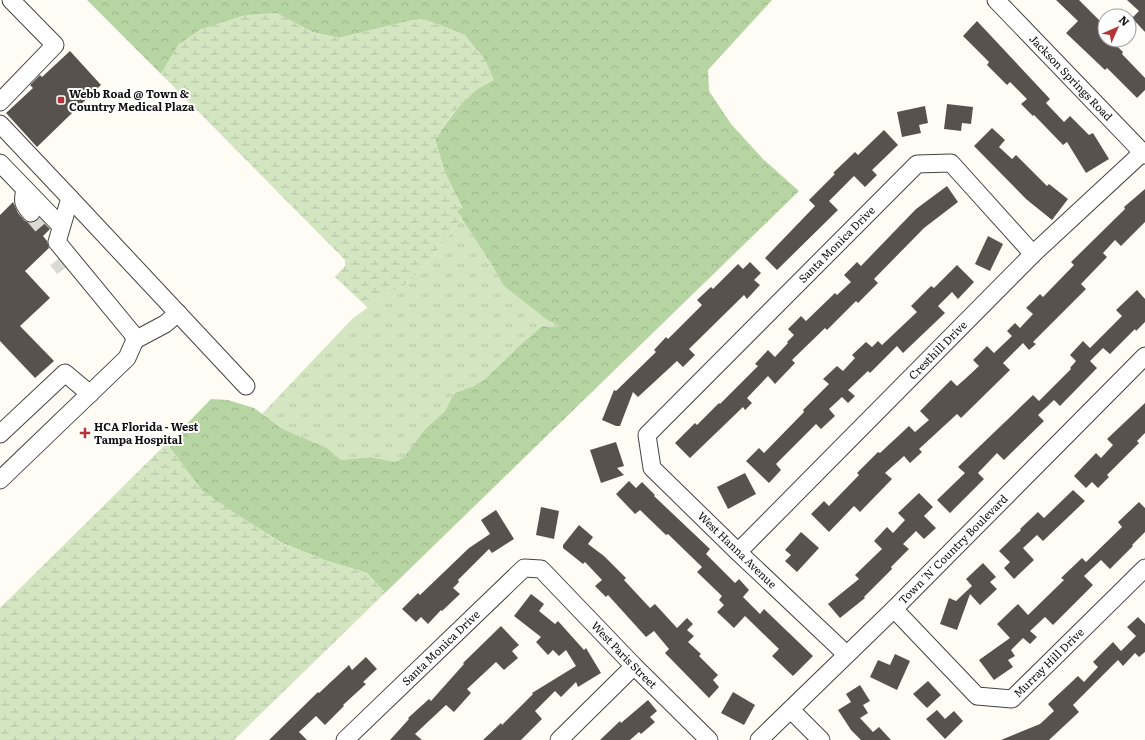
<svg xmlns="http://www.w3.org/2000/svg" width="1145" height="740" font-family="Literata,serif">
<style>
.grass{fill:url(#grass-tufts)}
.forest{fill:url(#forest-crowns)}
.wetland{fill:url(#wetland-marsh)}
.building{fill:#58524e}
.lines{fill:none;stroke-linecap:round;stroke-linejoin:round}
.minor-tunnel{stroke:#dad9d3;stroke-width:17;stroke-dasharray:17 8;stroke-linecap:butt}
.minor-casing{stroke:#434343;stroke-width:19}
.minor{stroke:#fff;stroke-width:17}
.poi-dot{fill:#b23637;stroke:#fff;stroke-width:1.5}
.labels{text-anchor:middle;stroke-width:4;stroke-linejoin:round;paint-order:stroke}
.street-label{font-size:11px;fill:#101010;stroke:#fff}
.poi-label{font-size:11px;font-weight:bold;fill:#101010;stroke:#fff;text-anchor:start}
</style>
<defs>
<pattern id="grass-tufts" width="24" height="20" patternUnits="userSpaceOnUse"><rect width="24" height="20" fill="#d3e6c1"/><path d="M3 7l-1-3M5 7V3M7 7l1-3M15 17l-1-3M17 17v-4M19 17l1-3" fill="none" stroke="#b4c4a5"/></pattern>
<pattern id="forest-crowns" width="20" height="18" patternUnits="userSpaceOnUse"><rect width="20" height="18" fill="#b7d5a2"/><path d="M2 6a3 3 0 1 1 6 0M12 15a3 3 0 1 1 6 0" fill="none" stroke="#9cb68a"/></pattern>
<pattern id="wetland-marsh" width="20" height="14" patternUnits="userSpaceOnUse"><rect width="20" height="14" fill="#d3e6c1"/><path d="M1 5h8M5 5V1M11 12h8M15 12V8" fill="none" stroke="#b4c4a5"/></pattern>
</defs>
<rect width="100%" height="100%" fill="#fefcf5"/>
<!-- grass -->
<path class="grass" d="M462,218L492,265L503,285L560,325L557,327L542,326L519,346L484,380L451,399L445,411L425,429L404,457L395,462L371,457L341,460L327,448L283,429L262,414L352,319L381,298L408,283L430,260Z"/>
<!-- forest -->
<path class="forest" d="M87,0H772L708,70L709,91L731,124L763,159L799,191L385,593L367,573L324,560L280,542L242,518L202,491L169,447L179,432L211,399L228,400L254,408L283,429L327,448L341,460L371,457L395,462L404,457L425,429L445,411L451,399L455,393L472,387L484,380L519,346L542,326L557,327L559,325L549,321L503,285L492,265L457,211L462,207L445,173L435,140C446,124 461,100 477,89C482,86 488,83 493,80L424,19L409,21L339,38L312,32L276,13L179,44L161,74Z"/>
<!-- wetland -->
<g class="wetland">
<path d="M276,13L312,32L339,38L409,21L424,19L464,34L485,59L494,80L476,90L453,113L435,140L445,173L462,207L457,211L462,218L430,260L408,283L381,298L368,308L335,277L345,266V260L161,74L179,44L201,29L245,15Z"/>
<path d="M168,442L169,447L202,490L242,518L280,542L324,560L367,573L385,593L234,740H0V608Z"/>
</g>
<!-- building -->
<g class="building">
<path d="M1056,0H1079L1105,26V40H1111L1123,52L1122,54L1145,78V90L1137,98L1107,68L1105,70L1066,33L1078,21Z"/>
<path d="M1127,0H1145V32L1132,18L1139,11Z"/>
<path d="M977,21L1050,99L1046,103L1064,122L1070,116L1089,135L1093,133L1109,159L1086,173L1067,142L1063,145L1034,115L1033,116L1021,104L1027,99L1010,82L1007,85L987,65L989,62L963,36Z"/>
<path d="M70,51L101,85L37,147L6,113L33,88L30,85L40,75L42,77Z"/>
<path d="M947,104L973,107L971,124L962,123L961,131L944,129Z"/>
<path d="M925,106L928,123L919,125L921,133L902,137L897,112Z"/>
<path d="M992,128L1005,140L999,147L1012,159L1016,155L1047,186L1049,184L1068,199L1052,220L1026,199L974,146Z"/>
<path d="M884,130L898,145L872,170L877,175L865,187L854,176L829,201L838,210L777,270L765,258L815,206L809,200L835,174L833,173L855,152L858,155Z"/>
<path d="M947,186L958,202L924,228L874,279L878,283L858,303L856,301L827,330L825,328L792,360L795,363L775,384L768,376L747,398L752,403L745,410L743,407L690,458L675,443L695,423L697,425L719,403L720,404L758,366L755,364L768,350L775,357L788,343L787,342L794,335L788,329L801,316L806,321L835,293L837,295L851,282L844,275L857,262L861,266L916,209Z"/>
<path d="M1145,189V222L1121,246L1115,240L1103,253L1107,257L1081,284L1086,289L1033,342L1036,344L1029,350L1023,343L1003,363L1010,370L961,418L957,414L919,449L922,452L910,463L904,456L885,473L892,479L860,512L854,506L829,532L811,514L824,501L829,506L859,475L857,473L878,452L880,453L909,426L915,432L929,420L920,411L951,380L957,386L965,379L979,366L973,360L987,346L994,353L1012,336L1007,331L1015,323L1020,328L1033,314L1026,308L1040,294L1043,297L1074,265L1071,262L1125,209L1124,207Z"/>
<path d="M13,202L18,213L24,220L27,222L33,223L37,221L39,218L50,229L43,236L47,241L49,248L25,271L50,298L20,326L54,361L35,378L0,341V215Z"/>
<path d="M988,236L1003,244L990,271L975,264Z"/>
<path d="M750,262L761,273L754,280L760,285L747,299L744,295L689,349L695,355L683,367L677,361L638,397L633,392L620,426H616L602,420L614,390L616,391L656,352L654,350L666,337L668,339L702,305L697,300L711,287L713,289L738,264L743,269Z"/>
<path d="M957,265L974,282L958,299L952,292L938,306L945,313L903,353L897,346L870,373L868,371L848,390L855,396L848,403L842,397L829,409L835,416L821,429L816,424L776,464L781,470L769,483L746,461L759,448L764,453L804,412L803,410L829,384L823,379L837,366L843,371L855,358L852,355L866,342L872,347L878,341L882,345L917,312L911,306L931,286L934,288Z"/>
<path d="M1137,290L1145,299V322L1136,331L1135,329L1110,354L1103,348L1090,361L1097,368L1060,406L1054,400L1038,415L1044,421L1004,460L997,453L978,473L984,479L950,513L937,500L965,473L958,467L1033,395L1039,401L1071,369L1070,368L1076,361L1070,355L1083,341L1090,348L1122,316L1116,310Z"/>
<path d="M1145,403V433L1137,441L1139,443L1107,475L1109,477L1098,488L1092,482L1086,488L1074,476L1096,453L1101,458L1113,445L1107,439Z"/>
<path d="M616,442L624,466L617,468L624,475L601,483L590,450Z"/>
<path d="M745,473L756,494L728,509L717,487Z"/>
<path d="M629,481L636,488L642,482L655,495L654,496L710,549L706,554L735,583L739,579L749,590L743,597L760,614L764,609L813,656L793,676L772,656L779,649L745,616L734,628L717,612L724,605L719,600L722,596L697,572L702,567L668,534L666,535L640,510L635,514L616,494Z"/>
<path d="M1073,490L1085,501L1043,541L1037,535L1023,548L1034,560L1014,579L1004,568L1010,562L999,551L1021,530L1020,529L1038,512L1044,518Z"/>
<path d="M919,493L933,507L924,516L936,528L924,539L916,531L903,544L909,549L891,567L892,569L864,597L865,598L840,618L828,604L859,579L855,575L882,549L874,541L887,527L893,533L905,520L898,513Z"/>
<path d="M1139,502L1145,508V532L1132,545L1133,546L1110,569L1101,560L1084,576L1093,585L1053,625L1045,617L1030,631L1037,637L1030,644L1023,638L1011,650L1015,656L1008,660L1013,667L994,680L979,660L1010,638L997,624L1018,604L1028,615L1064,580L1061,578L1082,558L1086,562L1122,527L1118,522Z"/>
<path d="M541,507L559,511L554,539L536,535Z"/>
<path d="M496,510L514,539L492,553L489,549L458,580L459,582L453,588L460,594L442,611L441,610L428,624L421,617L416,622L402,609L418,593L420,595L469,548L490,534L481,520Z"/>
<path d="M579,525L593,537L588,544L604,556L626,578L624,580L650,608L655,604L677,628L687,618L693,624L687,630L694,636L688,642L701,654L699,656L718,675L713,680L719,687L709,698L665,653L669,649L654,631L646,637L608,595L606,597L595,586L602,580L585,562L583,564L563,548V545Z"/>
<path d="M801,532L819,548L797,572L785,561L791,555L785,550Z"/>
<path d="M983,563L996,577L990,582L997,589L980,605L970,594L957,630L940,624L949,598L956,601L972,586L966,579Z"/>
<path d="M531,594L544,604L539,611L555,624L558,621L584,650L586,648L601,673L578,687L576,682L561,697L555,691L535,711L542,719L521,740H483L501,723L502,725L533,694L532,693L576,666L566,650L559,656L553,650L548,655L536,642L541,637L514,616Z"/>
<path d="M1138,617L1145,624V652L1139,657L1135,653L1123,666L1118,660L1073,705L1079,712L1049,740H1001L1040,724L1054,711L1048,704L1078,676L1084,682L1098,667L1093,662L1113,642L1121,651L1136,636L1127,627Z"/>
<path d="M501,626L519,645L512,651L518,658L504,670L496,662L467,689L471,693L454,712L446,705L415,734L422,740H390L409,719L408,718L429,699L431,701L464,664L463,663Z"/>
<path d="M895,654L910,661L897,690L870,677L878,660L890,665Z"/>
<path d="M366,657L377,669L363,682L366,684L343,705L344,706L325,725L316,716L299,732L307,740H269L318,692L319,693L349,665L352,670Z"/>
<path d="M928,681L941,695L927,708L913,694Z"/>
<path d="M860,685L870,701L863,705L868,713L860,718L873,732L879,727L891,740H861L851,730L838,710L851,702L846,694Z"/>
<path d="M733,692L755,705L744,725L721,713Z"/>
<path d="M648,700L657,711L650,717L655,722L641,734L639,732L630,740H600L620,721L621,723Z"/>
<path d="M937,710L945,719L954,711L963,721L945,739L926,719Z"/>
</g>
<g class="lines">
<!-- minor-tunnel -->
<g class="minor-tunnel">
<path d="M31,213L47,232"/>
<path d="M57,260L64,269"/>
</g>
<defs>
<g id="minor">
<path id="s1" d="M996,0L1145,155"/>
<path d="M0,102L55,45L11,0"/>
<path d="M0,124L70,198L57,242L132,333L135,340L127,358L0,480"/>
<path d="M0,163L61,226"/>
<path d="M25,189C22,202 23,204 31,213"/>
<path d="M70,198L246,386"/>
<path d="M135,340L165,324L178,313"/>
<path d="M0,434L65,373L90,394"/>
<path id="s2" d="M738,552L1033,254L1142,153"/>
<path id="s3" d="M894,609L977,696L1012,699L1145,568"/>
<path id="s4" d="M846,654L738,552L652,468L647,435L917,164L951,163L1033,254"/>
<path d="M791,710L821,740"/>
<path id="s5" d="M345,740L524,568L541,569L634,666L709,740"/>
<path d="M559,740L634,666"/>
<path id="s6" d="M759,740L894,609L1145,356"/>
</g>
</defs>
<!-- minor casing -->
<use href="#minor" class="minor-casing"/>
<!-- minor -->
<use href="#minor" class="minor"/>
</g>
<!-- markers -->
<g class="poi-dot">
<rect x="57" y="96" width="8" height="8" rx="2"/>
<path d="M83 427h4v4h4v4h-4v4h-4v-4h-4v-4h4z"/>
</g>
<g class="labels">
<!-- street labels -->
<g class="street-label">
<text dy="4" stroke="none"><textPath href="#s1" startOffset="108">Jackson Springs Road</textPath></text>
<text dy="4" stroke="none"><textPath href="#s4" startOffset="571">Santa Monica Drive</textPath></text>
<text dy="4" stroke="none"><textPath href="#s2" startOffset="284">Cresthill Drive</textPath></text>
<text dy="4" stroke="none"><textPath href="#s6" startOffset="272">Town 'N' Country Boulevard</textPath></text>
<text transform="translate(737 550) rotate(44)" y="4">West Hanna Avenue</text>
<text dy="4" stroke="none"><textPath href="#s5" startOffset="133">Santa Monica Drive</textPath></text>
<text dy="4" stroke="none"><textPath href="#s5" startOffset="385">West Paris Street</textPath></text>
<text dy="4" stroke="none"><textPath href="#s3" startOffset="207">Murray Hill Drive</textPath></text>
</g>
<!-- poi labels -->
<g class="poi-label">
<text x="69" y="98">Webb Road @ Town &amp;<tspan x="69" dy="13">Country Medical Plaza</tspan></text>
<text x="94" y="431">HCA Florida - West<tspan x="94" dy="13">Tampa Hospital</tspan></text>
</g>
</g>
<!-- north arrow -->
<g transform="translate(1117 28) rotate(45)"><circle r="19" fill="#ffffff" stroke="#9f9f9f"/>
<path d="M0-3L7 15L0 10L-7 15Z" fill="#b23637"/>
<text y="-6" font-size="11" font-weight="bold" text-anchor="middle" fill="#101010">N</text>
</g>
</svg>
